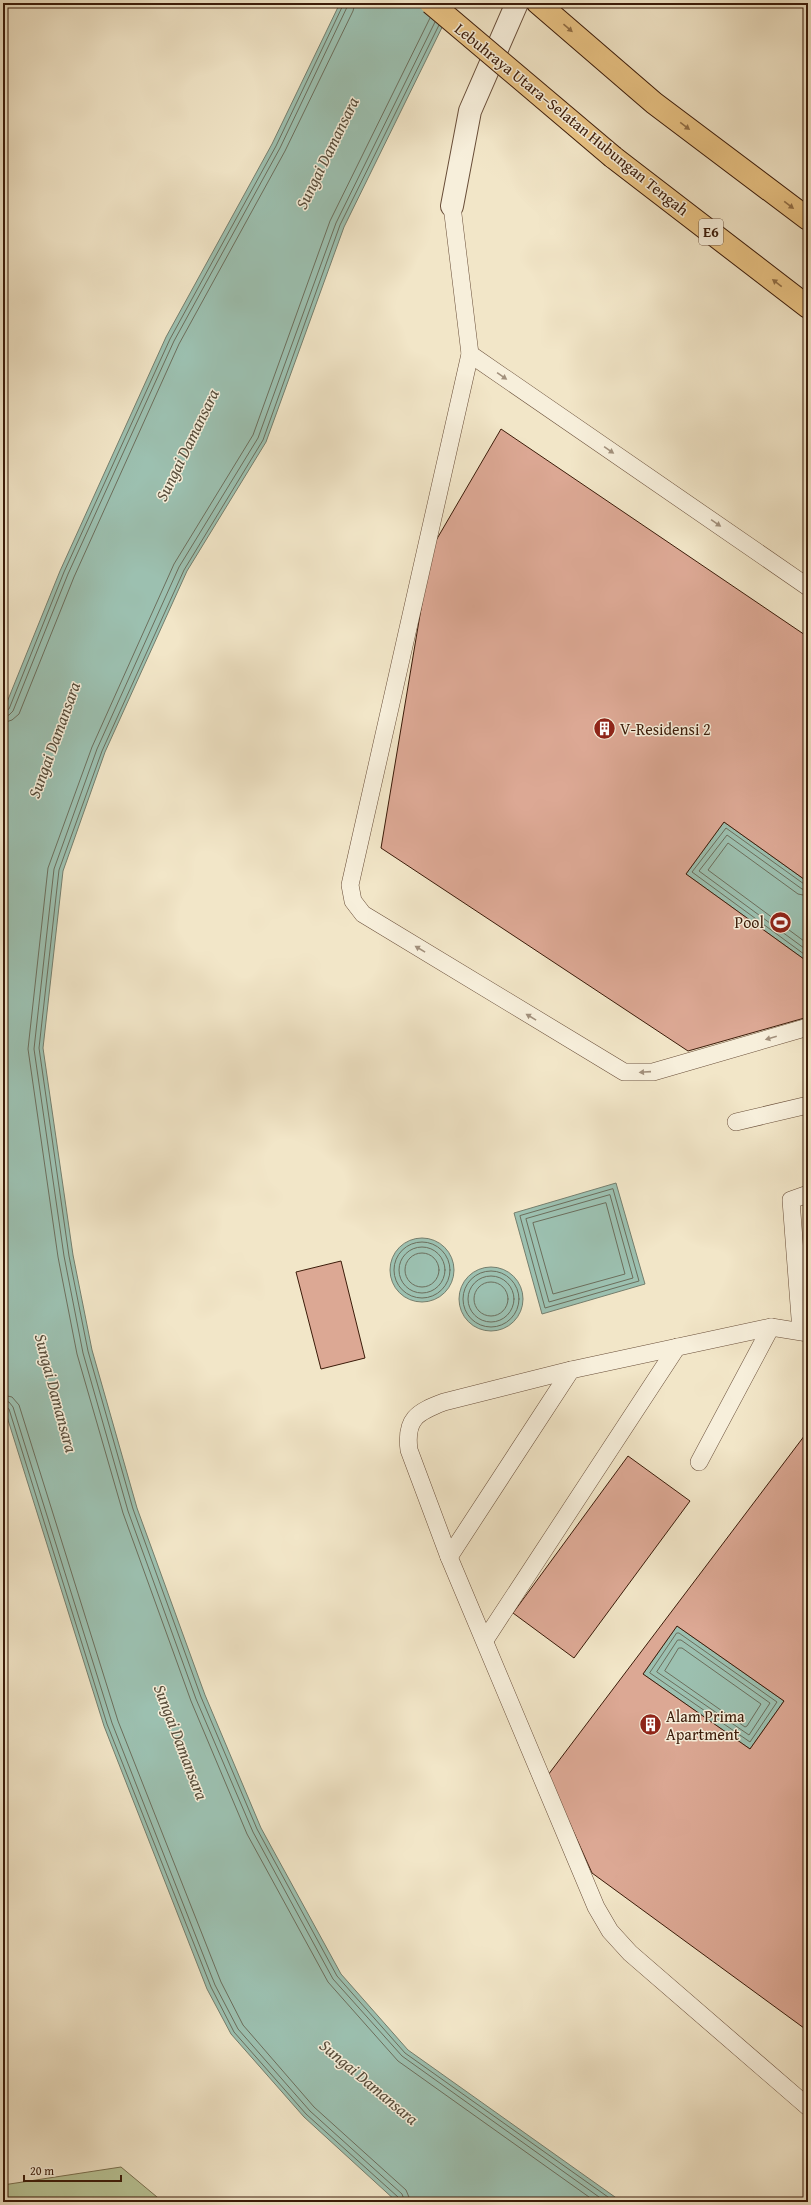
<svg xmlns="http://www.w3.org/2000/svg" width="811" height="2205" font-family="'Gentium Book Plus',serif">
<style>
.green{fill:#b9c597;stroke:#7a7050}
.water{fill:#9cc0b0;stroke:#757e6d}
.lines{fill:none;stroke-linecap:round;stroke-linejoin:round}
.shore{stroke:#6c6e5c;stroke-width:1}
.building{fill:#dca894;stroke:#3b1b09;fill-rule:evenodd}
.service-casing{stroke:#694e39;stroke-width:18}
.minor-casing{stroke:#694e39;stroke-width:24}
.motorway-casing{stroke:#3b1b09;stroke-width:24}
.service{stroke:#f7efdb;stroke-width:17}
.minor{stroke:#f7efdb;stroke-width:22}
.motorway{stroke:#e9c384;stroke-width:22}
.motorway-bridge-casing{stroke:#3b1b09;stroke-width:24;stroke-linecap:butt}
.motorway-bridge{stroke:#e9c384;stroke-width:22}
.oneway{fill:#926f46}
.oneway2{fill:#a2907c}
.labels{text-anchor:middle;stroke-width:3;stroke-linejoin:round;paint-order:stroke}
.shield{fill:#f7efdb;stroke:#735b48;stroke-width:1}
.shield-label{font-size:15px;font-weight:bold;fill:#3b1b09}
.street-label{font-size:16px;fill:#3b1b09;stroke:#f7efdb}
.poi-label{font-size:16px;fill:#3b1b09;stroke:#f7efdb;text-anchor:start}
.water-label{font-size:17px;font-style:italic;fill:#584d3b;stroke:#f7efdb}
</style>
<rect width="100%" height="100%" fill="#f2e6c8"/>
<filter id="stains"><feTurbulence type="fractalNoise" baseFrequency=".005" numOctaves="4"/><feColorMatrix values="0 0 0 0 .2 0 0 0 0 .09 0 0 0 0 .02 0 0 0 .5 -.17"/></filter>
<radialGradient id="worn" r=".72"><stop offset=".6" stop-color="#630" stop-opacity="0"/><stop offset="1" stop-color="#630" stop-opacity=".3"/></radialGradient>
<!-- green -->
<path class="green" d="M121,2167L163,2202H3V2185Z"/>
<!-- water -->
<g class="water">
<path d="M340,3H454L344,227L266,442L187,571L105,752L63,871L43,1048L73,1255L92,1350L137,1508L205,1695L261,1828L341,1974L408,2050L622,2202H397L304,2117L231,2034L207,1989L104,1726L3,1404V712L60,571L166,337L272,144Z"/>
<path d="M724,822L808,882V962L686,874Z"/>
<path d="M616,1183L645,1284L542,1314L514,1213Z"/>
<circle cx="422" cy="1270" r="32"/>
<circle cx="491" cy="1299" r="32"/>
<path d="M677,1626L784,1701L750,1749L643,1674Z"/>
</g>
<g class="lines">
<!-- shore -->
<g class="shore">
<path d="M430,18L330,221L253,435L174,564L92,747L48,868L28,1049L58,1257L77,1354L123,1513L191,1701L247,1834L328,1982L398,2061L596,2202"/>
<path d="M435,22L336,223L258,438L179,567L97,749L54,869L34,1049L64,1256L83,1353L128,1511L196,1699L253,1832L333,1979L402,2056L606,2202"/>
<path d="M439,25L340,225L263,440L184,570L102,751L59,870L39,1048L69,1256L88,1351L133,1509L201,1697L257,1829L337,1976L405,2053L615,2202"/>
<path d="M3,712L9,709L64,572L170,339L276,146L344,3"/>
<path d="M3,717L9,715L13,711L68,574L174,341L280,148L349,3"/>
<path d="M3,723L12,720L19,714L74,577L179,344L285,151L353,11L355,3"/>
<path d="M808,885L804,884L726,828L692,872L808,957"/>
<path d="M808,890L802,889L727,835L699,871L808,951"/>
<path d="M808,896L798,894L728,843L708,870L808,944"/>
<path d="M613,1189L639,1281L545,1308L520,1216Z"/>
<path d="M610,1195L633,1278L549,1302L526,1219Z"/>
<path d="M606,1203L625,1274L553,1294L533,1223Z"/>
<circle cx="422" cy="1270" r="28"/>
<circle cx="422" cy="1270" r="23"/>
<circle cx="422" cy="1270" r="17"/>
<circle cx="491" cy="1299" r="28"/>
<circle cx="491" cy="1299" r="23"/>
<circle cx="491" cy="1299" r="17"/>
<path d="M3,1395L12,1397L19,1405L118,1721L221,1982L243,2025L314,2107L406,2190L411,2202"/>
<path d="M3,1401L9,1402L13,1407L112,1723L215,1985L238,2029L310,2111L402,2194L405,2202"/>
<path d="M3,1406L9,1409L107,1724L211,1987L234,2032L306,2114L398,2197L399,2202"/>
<path d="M677,1633H679L777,1702L750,1742L650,1673Z"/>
<path d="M678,1640H681L770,1703L749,1735L657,1672Z"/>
<path d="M679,1648H682L761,1704L747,1726L745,1727L665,1671Z"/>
</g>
</g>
<!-- building -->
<g class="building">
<path d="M501,429L808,637V882L724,822L686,874L808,962V1017L688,1051L381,848L431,549Z"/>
<path d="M341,1261L365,1358L321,1369L296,1272Z"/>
<path d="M808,1431V2031L592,1873L548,1775ZM677,1626L784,1701L750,1749L643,1674Z"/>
<path d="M628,1456L690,1501L574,1658L513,1613Z"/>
</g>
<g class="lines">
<defs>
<g id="service">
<path d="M452,206L470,354L350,885L353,901L363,914L624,1072H653L808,1027"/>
<path d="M470,354L808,587"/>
<path d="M736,1122L808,1105"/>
<path d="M801,1331L791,1200L808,1194"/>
<path d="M808,1333L771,1327L571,1370L444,1402C417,1412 405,1419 409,1450L449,1557L596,1907L610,1931L630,1953L808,2107"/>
<path d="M699,1462L771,1327"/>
<path d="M449,1557L571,1370"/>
<path d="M485,1640L677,1347"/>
</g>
<path id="minor" d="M452,206L470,111L517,3"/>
<g id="motorway">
<path d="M538,3L654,103L808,219"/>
<path d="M613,157L808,307"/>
</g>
</defs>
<!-- service casing -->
<use href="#service" class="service-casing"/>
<!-- minor casing -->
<use href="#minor" class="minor-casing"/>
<!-- motorway casing -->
<use href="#motorway" class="motorway-casing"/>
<!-- service -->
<use href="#service" class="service"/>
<!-- minor -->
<use href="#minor" class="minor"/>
<!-- motorway -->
<use href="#motorway" class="motorway"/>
<defs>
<path id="motorway-bridge" d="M431,3L613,157"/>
</defs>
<!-- motorway-bridge casing -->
<use href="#motorway-bridge" class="motorway-bridge-casing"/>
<!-- motorway-bridge -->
<use href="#motorway-bridge" class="motorway-bridge"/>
</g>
<!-- one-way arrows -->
<defs><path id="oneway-solid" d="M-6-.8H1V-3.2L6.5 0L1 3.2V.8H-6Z"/></defs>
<g class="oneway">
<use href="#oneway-solid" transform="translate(568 28) rotate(41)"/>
<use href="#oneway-solid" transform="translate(685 126) rotate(37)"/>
<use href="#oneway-solid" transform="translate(789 205) rotate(37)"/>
<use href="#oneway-solid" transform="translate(777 283) rotate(-142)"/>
</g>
<g class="oneway2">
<use href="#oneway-solid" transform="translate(502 376) rotate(35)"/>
<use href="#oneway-solid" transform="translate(609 450) rotate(35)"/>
<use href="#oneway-solid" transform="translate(716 523) rotate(35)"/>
<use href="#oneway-solid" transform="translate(420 949) rotate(-149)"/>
<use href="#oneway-solid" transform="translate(531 1017) rotate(-149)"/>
<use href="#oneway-solid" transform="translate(771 1038) rotate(164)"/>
<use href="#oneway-solid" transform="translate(645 1072) rotate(176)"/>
</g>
<!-- icons -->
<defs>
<symbol id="building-disc" viewBox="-11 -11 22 22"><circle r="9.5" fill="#8f2418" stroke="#f7efdb"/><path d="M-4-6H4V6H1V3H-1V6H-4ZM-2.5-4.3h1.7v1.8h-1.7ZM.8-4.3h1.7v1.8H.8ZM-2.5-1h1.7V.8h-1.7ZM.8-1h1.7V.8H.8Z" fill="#fff"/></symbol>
<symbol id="stadium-disc" viewBox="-11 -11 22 22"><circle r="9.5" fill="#8f2418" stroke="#f7efdb"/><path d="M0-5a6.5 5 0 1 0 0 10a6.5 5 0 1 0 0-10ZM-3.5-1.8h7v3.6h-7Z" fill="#fff"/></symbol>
</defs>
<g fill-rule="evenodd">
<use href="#building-disc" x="592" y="716" width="25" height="25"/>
<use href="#stadium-disc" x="768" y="910" width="25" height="25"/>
<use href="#building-disc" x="638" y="1712" width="25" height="25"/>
</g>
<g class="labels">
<!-- shield labels -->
<rect class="shield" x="699" y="219" width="24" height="26" rx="3"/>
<g class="shield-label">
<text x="711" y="237">E6</text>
</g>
<!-- street labels -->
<g class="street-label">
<text transform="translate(572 119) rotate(39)" y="6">Lebuhraya Utara–Selatan Hubungan Tengah</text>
</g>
<!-- poi labels -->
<g class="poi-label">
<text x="620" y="735">V-Residensi 2</text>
<text x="764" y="928" text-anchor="end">Pool</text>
<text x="666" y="1722">Alam Prima<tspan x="666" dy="18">Apartment</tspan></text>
</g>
<!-- water labels -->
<g class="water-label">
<text transform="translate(327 153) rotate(-64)" y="6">Sungai Damansara</text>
<text transform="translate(187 445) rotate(-64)" y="6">Sungai Damansara</text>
<text transform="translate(54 740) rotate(-70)" y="6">Sungai Damansara</text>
<text transform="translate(56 1393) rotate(75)" y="6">Sungai Damansara</text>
<text transform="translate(181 1742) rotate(69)" y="6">Sungai Damansara</text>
<text transform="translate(369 2082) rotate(40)" y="6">Sungai Damansara</text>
</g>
</g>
<!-- margin -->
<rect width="811" height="2205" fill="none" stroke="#f2e6c8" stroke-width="16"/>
<rect x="4" y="4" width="803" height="2197" fill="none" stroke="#3b1b09" stroke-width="2"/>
<rect x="8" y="8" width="795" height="2189" fill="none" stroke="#3b1b09"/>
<!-- scale -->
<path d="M24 2175v6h97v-6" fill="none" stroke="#3b1b09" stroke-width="2"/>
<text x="30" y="2175" font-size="12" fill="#3b1b09" stroke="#f7efdb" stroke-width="3" paint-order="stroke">20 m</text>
<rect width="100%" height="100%" filter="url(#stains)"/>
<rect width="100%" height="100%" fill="url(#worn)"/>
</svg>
